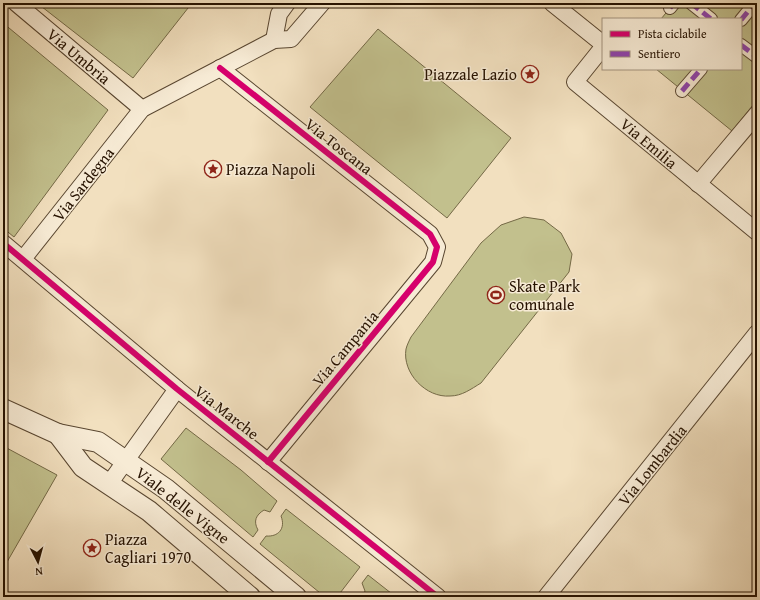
<svg xmlns="http://www.w3.org/2000/svg" width="760" height="600" font-family="'Gentium Book Plus',serif">
<style>
.green{fill:#c2c08d;stroke:#746946}
.lines{fill:none;stroke-linecap:round;stroke-linejoin:round}
.pedestrian-casing{stroke:#594630;stroke-width:14}
.minor-casing{stroke:#594630;stroke-width:18}
.tertiary-casing{stroke:#594630;stroke-width:22}
.pedestrian{stroke:#f7ebd5;stroke-width:12}
.minor{stroke:#f7ebd5;stroke-width:16}
.tertiary{stroke:#f7ebd5;stroke-width:20}
.quiet{stroke:#8e44ad;stroke-width:5;stroke-dasharray:10 5;stroke-linecap:butt}
.cycleway-casing{stroke:#f7ebd5;stroke-width:8}
.cycleway{stroke:#d6006c;stroke-width:6}
.labels{text-anchor:middle;stroke-width:3;stroke-linejoin:round;paint-order:stroke}
.street-label{font-size:16px;fill:#261200;stroke:#f7ebd5}
.poi-label{font-size:16px;fill:#261200;stroke:#f7ebd5;text-anchor:start}
</style>
<rect width="100%" height="100%" fill="#f2e0bf"/>
<filter id="stains"><feTurbulence type="fractalNoise" baseFrequency=".005" numOctaves="4"/><feColorMatrix values="0 0 0 0 .2 0 0 0 0 .09 0 0 0 0 .02 0 0 0 .5 -.17"/></filter>
<radialGradient id="worn" r=".72"><stop offset=".6" stop-color="#630" stop-opacity="0"/><stop offset="1" stop-color="#630" stop-opacity=".3"/></radialGradient>
<!-- green -->
<g class="green">
<path d="M37,3H192L133,78Z"/>
<path d="M665,3H757V100L732,131L656,69H741V19H661L670,8Z"/>
<path d="M3,23L108,110L14,237L3,228Z"/>
<path d="M378,29L511,138L447,218L310,107Z"/>
<path d="M524,217L544,220L561,233L572,254L569,272L481,383C471,389 462,396 450,396C426,398 402,373 406,349C407,345 409,341 411,337L481,243L501,225Z"/>
<path d="M186,428L241,470L277,501L270,512L264,510C256,515 253,521 258,530L253,537L161,459Z"/>
<path d="M3,446L57,475L3,569Z"/>
<path d="M286,509L360,567L337,597H325L260,544L266,536C278,537 286,529 281,516Z"/>
<path d="M368,575L396,597H363L365,591L362,583Z"/>
</g>
<g class="lines">
<defs>
<g id="pedestrian">
<path d="M691,3L711,19"/>
<path d="M670,8L674,3"/>
<path d="M741,20L755,3"/>
<path d="M741,45L757,57"/>
<path d="M682,91L701,69"/>
</g>
<g id="minor">
<path d="M16,3L142,109"/>
<path d="M552,3L603,44"/>
<path d="M274,40L279,14L287,3"/>
<path d="M603,47L575,82L757,232"/>
<path d="M220,68L430,234L437,247L433,262L268,462"/>
<path d="M698,184L757,114"/>
<path d="M3,243L177,389L438,597"/>
<path d="M23,259L142,109L274,40L291,39L322,3"/>
<path d="M109,484L177,389"/>
<path d="M546,597L757,333"/>
</g>
<g id="tertiary">
<path d="M3,409L58,434L98,442L166,489L296,597"/>
<path d="M58,434L83,467L149,511L250,597"/>
</g>
</defs>
<!-- pedestrian casing -->
<use href="#pedestrian" class="pedestrian-casing"/>
<!-- minor casing -->
<use href="#minor" class="minor-casing"/>
<!-- tertiary casing -->
<use href="#tertiary" class="tertiary-casing"/>
<!-- pedestrian -->
<use href="#pedestrian" class="pedestrian"/>
<!-- minor -->
<use href="#minor" class="minor"/>
<!-- tertiary -->
<use href="#tertiary" class="tertiary"/>
<!-- quiet -->
<g class="quiet">
<path d="M691,3L711,19"/>
<path d="M670,8L674,3"/>
<path d="M741,20L755,3"/>
<path d="M741,45L757,57"/>
<path d="M682,91L701,69"/>
</g>
<defs>
<g id="cycleway">
<path d="M220,68L430,234L437,247L433,262L268,462"/>
<path d="M3,243L177,389L438,597"/>
</g>
</defs>
<!-- cycleway casing -->
<use href="#cycleway" class="cycleway-casing"/>
<!-- cycleway -->
<use href="#cycleway" class="cycleway"/>
</g>
<!-- icons -->
<defs>
<symbol id="sight-ring" viewBox="-11 -11 22 22"><circle r="9.5" fill="#f7ebd5" stroke="#8f2418" stroke-width="1.5"/><path d="M0-6L1.8-2.2L6-1.7L2.9 1.2L3.7 5.4L0 3.3L-3.7 5.4L-2.9 1.2L-6-1.7L-1.8-2.2Z" fill="#8f2418"/></symbol>
<symbol id="stadium-ring" viewBox="-11 -11 22 22"><circle r="9.5" fill="#f7ebd5" stroke="#8f2418" stroke-width="1.5"/><path d="M0-5a6.5 5 0 1 0 0 10a6.5 5 0 1 0 0-10ZM-3.5-1.8h7v3.6h-7Z" fill="#8f2418"/></symbol>
</defs>
<g fill-rule="evenodd">
<use href="#sight-ring" x="520" y="64" width="20" height="20"/>
<use href="#sight-ring" x="203" y="159" width="20" height="20"/>
<use href="#stadium-ring" x="486" y="285" width="20" height="20"/>
<use href="#sight-ring" x="82" y="538" width="20" height="20"/>
</g>
<g class="labels">
<!-- street labels -->
<g class="street-label">
<text transform="translate(79 56) rotate(40)" y="6">Via Umbria</text>
<text transform="translate(649 143) rotate(40)" y="6">Via Emilia</text>
<text transform="translate(339 146) rotate(38)" y="6">Via Toscana</text>
<text transform="translate(83 184) rotate(-52)" y="6">Via Sardegna</text>
<text transform="translate(345 348) rotate(-50)" y="6">Via Campania</text>
<text transform="translate(227 412) rotate(38)" y="6">Via Marche</text>
<text transform="translate(652 465) rotate(-51)" y="6">Via Lombardia</text>
<text transform="translate(183 505) rotate(38)" y="6">Viale delle Vigne</text>
</g>
<!-- poi labels -->
<g class="poi-label">
<text x="517" y="80" text-anchor="end">Piazzale Lazio</text>
<text x="226" y="175">Piazza Napoli</text>
<text x="509" y="292">Skate Park<tspan x="509" dy="18">comunale</tspan></text>
<text x="105" y="545">Piazza<tspan x="105" dy="18">Cagliari 1970</tspan></text>
</g>
</g>
<!-- margin -->
<rect width="760" height="600" fill="none" stroke="#f2e0bf" stroke-width="16"/>
<rect x="4" y="4" width="752" height="592" fill="none" stroke="#261200" stroke-width="2"/>
<rect x="8" y="8" width="744" height="584" fill="none" stroke="#261200"/>
<!-- legend -->
<rect x="602" y="18" width="140" height="52" fill="#f7ebd5" stroke="#a39480"/>
<rect x="610" y="31" width="20" height="6" fill="#d6006c" stroke="#a39480"/>
<text x="638" y="38" font-size="12" fill="#261200">Pista ciclabile</text>
<rect x="610" y="51" width="20" height="6" fill="#8e44ad" stroke="#a39480"/>
<text x="638" y="58" font-size="12" fill="#261200">Sentiero</text>
<!-- north arrow -->
<g transform="translate(38 562) rotate(174)" stroke="#f7ebd5" stroke-width="3" paint-order="stroke">
<path d="M0-3L7 15L0 10L-7 15Z" fill="#261200"/>
<text y="-6" font-size="11" font-weight="bold" text-anchor="middle" fill="#261200">N</text>
</g>
<rect width="100%" height="100%" filter="url(#stains)"/>
<rect width="100%" height="100%" fill="url(#worn)"/>
</svg>
